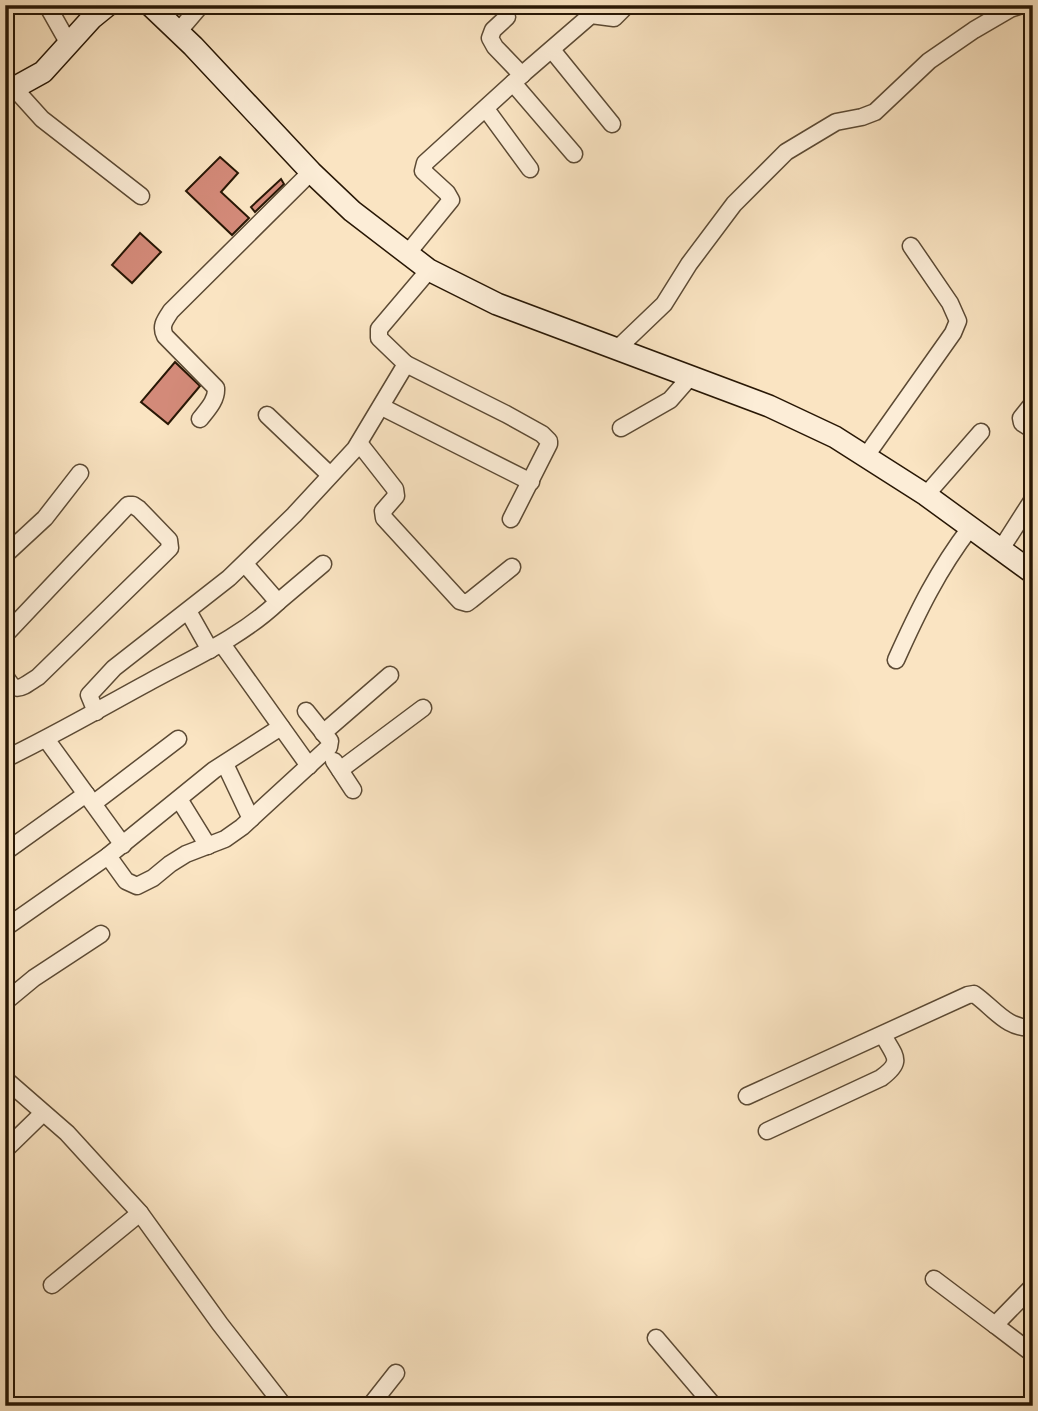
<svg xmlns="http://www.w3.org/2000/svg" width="1038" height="1411" font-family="'IM FELL English',serif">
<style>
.building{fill:#d38a79;stroke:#281705;stroke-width:2}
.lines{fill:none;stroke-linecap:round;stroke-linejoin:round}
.street-casing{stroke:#5c4a34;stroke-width:19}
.secondary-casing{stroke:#281705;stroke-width:24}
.street{stroke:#fcedd7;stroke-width:16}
.secondary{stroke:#fcedd7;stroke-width:21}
</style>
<rect width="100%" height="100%" fill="#fae4c2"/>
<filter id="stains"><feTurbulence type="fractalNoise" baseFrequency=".00286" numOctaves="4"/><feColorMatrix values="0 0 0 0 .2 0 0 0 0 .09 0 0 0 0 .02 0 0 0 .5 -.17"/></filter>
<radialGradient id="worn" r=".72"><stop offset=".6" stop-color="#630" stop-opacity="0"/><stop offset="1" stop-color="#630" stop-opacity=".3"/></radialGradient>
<!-- building -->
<g class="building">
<path d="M220,157L238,173L221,192L249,218L232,235L186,191Z"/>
<path d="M281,179L284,184L255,212L251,207Z"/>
<path d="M140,233L161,252L132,283L112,265Z"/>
<path d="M175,362L200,386L168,424L141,402Z"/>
</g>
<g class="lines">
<defs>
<g id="street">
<path d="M47,5L69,44"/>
<path d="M507,17L493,30L490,38L495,47L522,75"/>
<path d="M178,32L201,5"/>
<path d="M552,50L612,124"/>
<path d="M513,83L574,154"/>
<path d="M14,88L42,119L141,196"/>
<path d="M486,109L530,169"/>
<path d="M407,254L451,200L447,193L423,171L425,163L525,72L591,15L614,18L627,5"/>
<path d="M617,349L664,304L689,264L734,204L786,152L836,122L862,117L875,112L929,61L974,30L1010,9L1022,5"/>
<path d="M406,364L506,414L542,434L549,441V444L511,519"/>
<path d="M1033,403L1021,418L1022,423L1033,430"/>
<path d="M382,407L531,482"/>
<path d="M267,415L330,475"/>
<path d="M200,419C207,410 217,400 216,388L165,336C160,326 165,320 171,311L311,172"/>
<path d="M621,428L670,400L691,376"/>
<path d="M359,443L395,489L396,496L383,511L384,518L460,601L467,603L471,600L512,567"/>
<path d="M866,456L953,333L958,321L950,303L911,246"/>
<path d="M926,495L981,432"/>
<path d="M1001,549L1033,499"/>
<path d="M5,555L45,518L80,473"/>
<path d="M245,564L278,602L323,564"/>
<path d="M188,611L210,650"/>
<path d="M5,635L128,505H133L139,509L169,540L170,548L163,555L38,677C22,687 15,696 5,675"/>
<path d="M222,644L309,766"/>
<path d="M896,660C918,611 938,570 970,528"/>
<path d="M96,712L89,695L114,668L229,578L294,515L355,449L406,364L379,338V329L429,270"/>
<path d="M323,733L390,675"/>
<path d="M46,739L123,845"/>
<path d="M5,759C55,735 103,707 151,681C195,657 241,637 278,602"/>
<path d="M334,761L353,790"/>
<path d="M225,764L251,819"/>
<path d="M340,770L423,708"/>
<path d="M179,799L208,846"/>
<path d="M94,803L178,739"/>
<path d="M5,852L86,794"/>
<path d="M108,856L126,881L137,886L153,878L170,864L186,854L225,839L242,827L329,747L330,741L306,711"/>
<path d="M5,928L108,856L214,770L281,727"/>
<path d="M5,1002L34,978L101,934"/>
<path d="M5,1079L67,1133L140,1213L220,1324L284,1406"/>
<path d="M747,1096L968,995L974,994C993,1007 1008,1031 1033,1027"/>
<path d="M767,1131L881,1078C904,1061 895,1057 883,1035"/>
<path d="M5,1150L43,1113"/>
<path d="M934,1279L995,1325L1033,1286"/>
<path d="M52,1285L140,1213"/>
<path d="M995,1325L1033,1354"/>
<path d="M656,1338L714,1406"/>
<path d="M370,1406L396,1373"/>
</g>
<g id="secondary">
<path d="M150,5L193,46L311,172L352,211L429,270L497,304L769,406L835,437L926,495L1033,573"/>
<path d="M5,93L43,72L92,18L108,5"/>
</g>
</defs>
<!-- street casing -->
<use href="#street" class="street-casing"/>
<!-- secondary casing -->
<use href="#secondary" class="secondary-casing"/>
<!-- street -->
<use href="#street" class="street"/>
<!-- secondary -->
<use href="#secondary" class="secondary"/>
</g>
<!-- margin -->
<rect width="1038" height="1411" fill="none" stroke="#fae4c2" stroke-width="28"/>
<rect x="7" y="7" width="1024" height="1397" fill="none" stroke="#281705" stroke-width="3.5"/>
<rect x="14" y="14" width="1010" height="1383" fill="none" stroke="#281705" stroke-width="2"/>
<rect width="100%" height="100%" filter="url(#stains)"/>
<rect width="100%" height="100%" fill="url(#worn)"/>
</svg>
